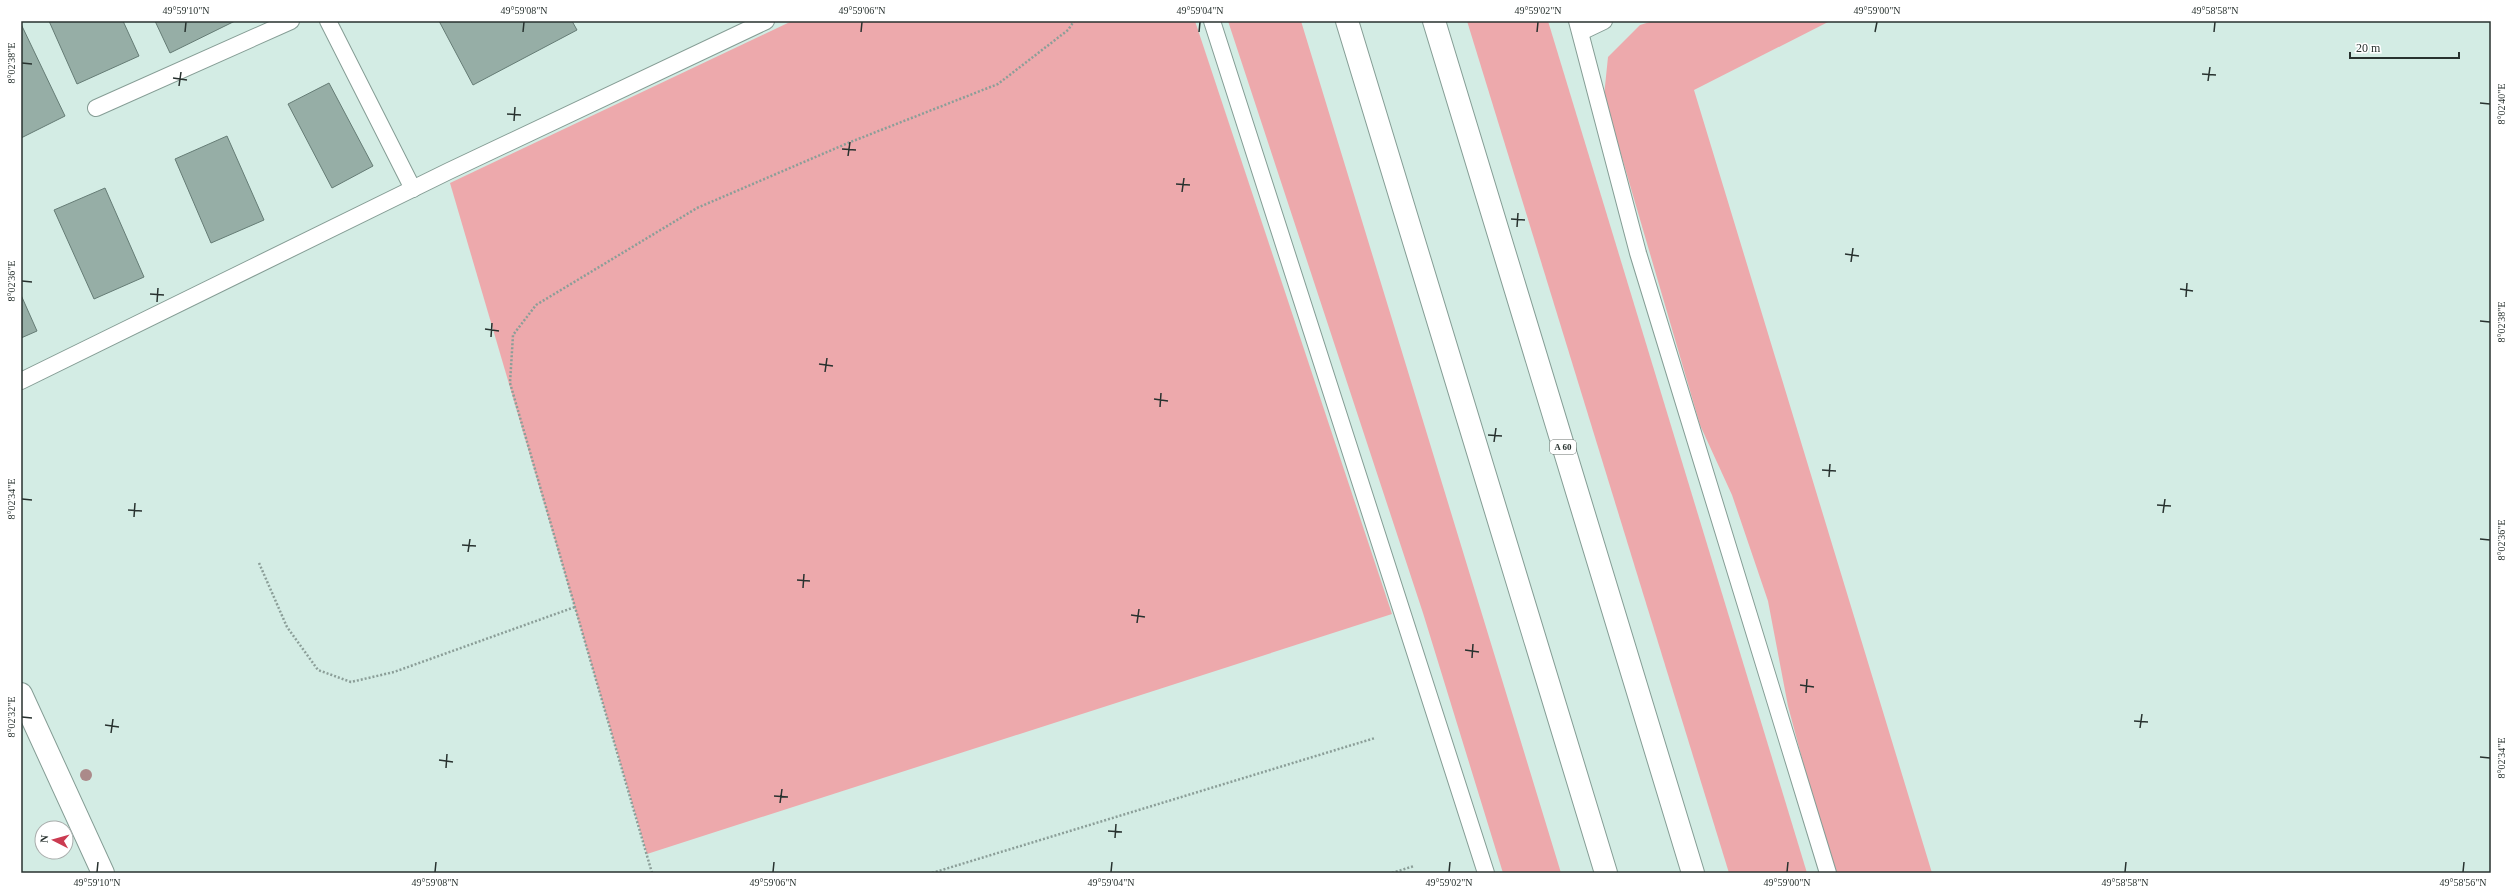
<svg xmlns="http://www.w3.org/2000/svg" width="2512" height="894" font-family="'Times New Roman',serif">
<style>
.green{fill:#eda9ac}
.building{fill:#96aea6;stroke:#657c75}
.lines{fill:none;stroke-linecap:round;stroke-linejoin:round}
.lane-casing{stroke:#859d95;stroke-width:18}
.secondary-casing{stroke:#859d95;stroke-width:24}
.highway-casing{stroke:#859d95;stroke-width:24}
.path{stroke:#8b9e98;stroke-width:2.5;stroke-dasharray:2 2;stroke-linecap:butt}
.lane{stroke:#fff;stroke-width:16}
.secondary{stroke:#fff;stroke-width:22}
.highway{stroke:#fff;stroke-width:22}
.tree{fill:#ab8a8a}
.ticks{fill:none;stroke:#28322f;stroke-width:1.5}
.labels{text-anchor:middle;stroke-width:3;stroke-linejoin:round;paint-order:stroke}
.shield{fill:#fff;stroke:#68706d;stroke-width:1}
.shield-label{font-size:9px;font-weight:bold;fill:#28322f}
.neatline{fill:none;stroke:#28322f;stroke-width:1.5}
.ticks-label{font-size:10px;text-anchor:middle;fill:#28322f}
</style>
<rect width="100%" height="100%" fill="#d3ece4"/>
<!-- green -->
<g class="green">
<path d="M792,21H1195L1392,614L647,854L450,183Z"/>
<path d="M1228,21H1301L1561,873H1503L1423,613Z"/>
<path d="M1467,21H1548L1807,873H1729Z"/>
<path d="M1653,21H1830L1694,90L1932,873H1836L1812,796L1788,706L1768,601L1732,495L1700,425L1604,96L1608,57L1640,25Z"/>
</g>
<!-- building -->
<g class="building">
<path d="M49,21H123L139,56L77,84Z"/>
<path d="M155,21H235L170,53Z"/>
<path d="M439,21H572L577,30L473,85Z"/>
<path d="M21,24L65,116L21,138Z"/>
<path d="M329,83L373,166L332,188L288,104Z"/>
<path d="M227,136L264,220L211,243L175,159Z"/>
<path d="M105,188L144,277L94,299L54,210Z"/>
<path d="M21,295L37,331L21,338Z"/>
</g>
<g class="lines">
<defs>
<g id="lane">
<path d="M328,21L413,189"/>
<path d="M1212,21L1486,873"/>
<path d="M1577,21L1638,253L1828,873"/>
<path d="M1581,32L1604,21"/>
<path d="M96,108L291,21"/>
<path d="M21,381L449,171L766,21"/>
</g>
<path id="secondary" d="M21,694L103,873"/>
<g id="highway">
<path d="M1347,21L1606,873"/>
<path d="M1434,21L1693,873"/>
</g>
</defs>
<!-- lane casing -->
<use href="#lane" class="lane-casing"/>
<!-- secondary casing -->
<use href="#secondary" class="secondary-casing"/>
<!-- highway casing -->
<use href="#highway" class="highway-casing"/>
<!-- path -->
<g class="path">
<path d="M259,563L287,627L318,670L351,682L394,672L575,607"/>
<path d="M652,873L510,383L513,335L536,305L697,208L848,143L998,84L1068,30L1074,21"/>
<path d="M932,873L1375,738"/>
<path d="M1392,873L1414,866"/>
</g>
<!-- lane -->
<use href="#lane" class="lane"/>
<!-- secondary -->
<use href="#secondary" class="secondary"/>
<!-- highway -->
<use href="#highway" class="highway"/>
</g>
<!-- trees -->
<circle class="tree" cx="86" cy="775" r="6"/>
<!-- ticks -->
<path class="ticks" d="M185,32L186,22M523,32L524,22M861,32L862,22M1199,32L1200,22M1537,32L1538,22M1875,32L1877,22M2214,32L2215,22M22,63L32,64M2202,74L2216,75M173,78L187,80M2208,81L2210,67M179,86L181,72M2480,103L2490,104M507,114L521,115M514,121L515,107M842,149L856,150M848,156L850,142M1176,184L1190,185M1182,192L1184,178M1511,219L1525,220M1517,227L1518,213M1845,254L1859,256M1851,262L1853,248M22,281L32,282M2180,289L2193,291M150,294L164,295M2186,297L2187,283M157,302L158,288M2480,321L2490,322M485,329L499,331M491,337L492,323M819,364L833,366M825,372L827,358M1154,399L1168,401M1160,407L1161,393M1488,435L1502,436M1494,442L1496,428M1822,470L1836,471M1829,477L1830,464M22,499L32,500M2157,505L2171,506M128,510L142,511M2163,513L2165,499M134,517L135,503M2480,539L2490,540M462,545L476,546M468,552L470,539M797,580L810,581M803,588L804,574M1131,615L1145,617M1137,623L1139,609M1465,650L1479,652M1472,658L1473,644M1800,685L1814,687M1806,693L1807,679M22,717L32,718M2134,721L2148,722M105,725L119,727M2140,728L2142,714M111,733L113,719M2480,757L2490,758M439,760L453,762M446,768L447,754M774,796L788,797M780,803L782,789M1108,831L1122,832M1115,838L1116,824M97,872L98,862M435,872L436,862M773,872L774,862M1111,872L1112,862M1449,872L1450,862M1787,872L1788,862M2125,872L2126,862M2463,872L2464,862"/>
<g class="labels">
<!-- shield labels -->
<rect class="shield" x="1550" y="440" width="26" height="14" rx="3"/>
<g class="shield-label">
<text x="1563" y="450">A 60</text>
</g>
</g>
<!-- border -->
<rect width="2512" height="894" fill="none" stroke="#ffffff" stroke-width="44"/>
<!-- north arrow -->
<g transform="translate(54 840) rotate(276)"><circle r="19" fill="#ffffff" stroke="#a9adac"/>
<path d="M0-3L7 15L0 10L-7 15Z" fill="#cb3b51"/>
<text y="-6" font-size="11" font-weight="bold" text-anchor="middle" fill="#28322f">N</text>
</g>
<!-- scale -->
<path d="M2350 52v6h109v-6" fill="none" stroke="#28322f" stroke-width="2"/>
<text x="2356" y="52" font-size="12" fill="#28322f" stroke="#ffffff" stroke-width="3" paint-order="stroke">20 m</text>
<rect x="22" y="22" width="2468" height="850" class="neatline"/>
<g class="ticks-label">
<text x="186" y="14">49°59'10"N</text>
<text x="524" y="14">49°59'08"N</text>
<text x="862" y="14">49°59'06"N</text>
<text x="1200" y="14">49°59'04"N</text>
<text x="1538" y="14">49°59'02"N</text>
<text x="1877" y="14">49°59'00"N</text>
<text x="2215" y="14">49°58'58"N</text>
<text transform="translate(11 63) rotate(-90)" y="4">8°02'38"E</text>
<text transform="translate(2501 104) rotate(-90)" y="4">8°02'40"E</text>
<text transform="translate(11 281) rotate(-90)" y="4">8°02'36"E</text>
<text transform="translate(2501 322) rotate(-90)" y="4">8°02'38"E</text>
<text transform="translate(11 499) rotate(-90)" y="4">8°02'34"E</text>
<text transform="translate(2501 540) rotate(-90)" y="4">8°02'36"E</text>
<text transform="translate(11 717) rotate(-90)" y="4">8°02'32"E</text>
<text transform="translate(2501 758) rotate(-90)" y="4">8°02'34"E</text>
<text x="97" y="886">49°59'10"N</text>
<text x="435" y="886">49°59'08"N</text>
<text x="773" y="886">49°59'06"N</text>
<text x="1111" y="886">49°59'04"N</text>
<text x="1449" y="886">49°59'02"N</text>
<text x="1787" y="886">49°59'00"N</text>
<text x="2125" y="886">49°58'58"N</text>
<text x="2463" y="886">49°58'56"N</text>
</g>
</svg>
